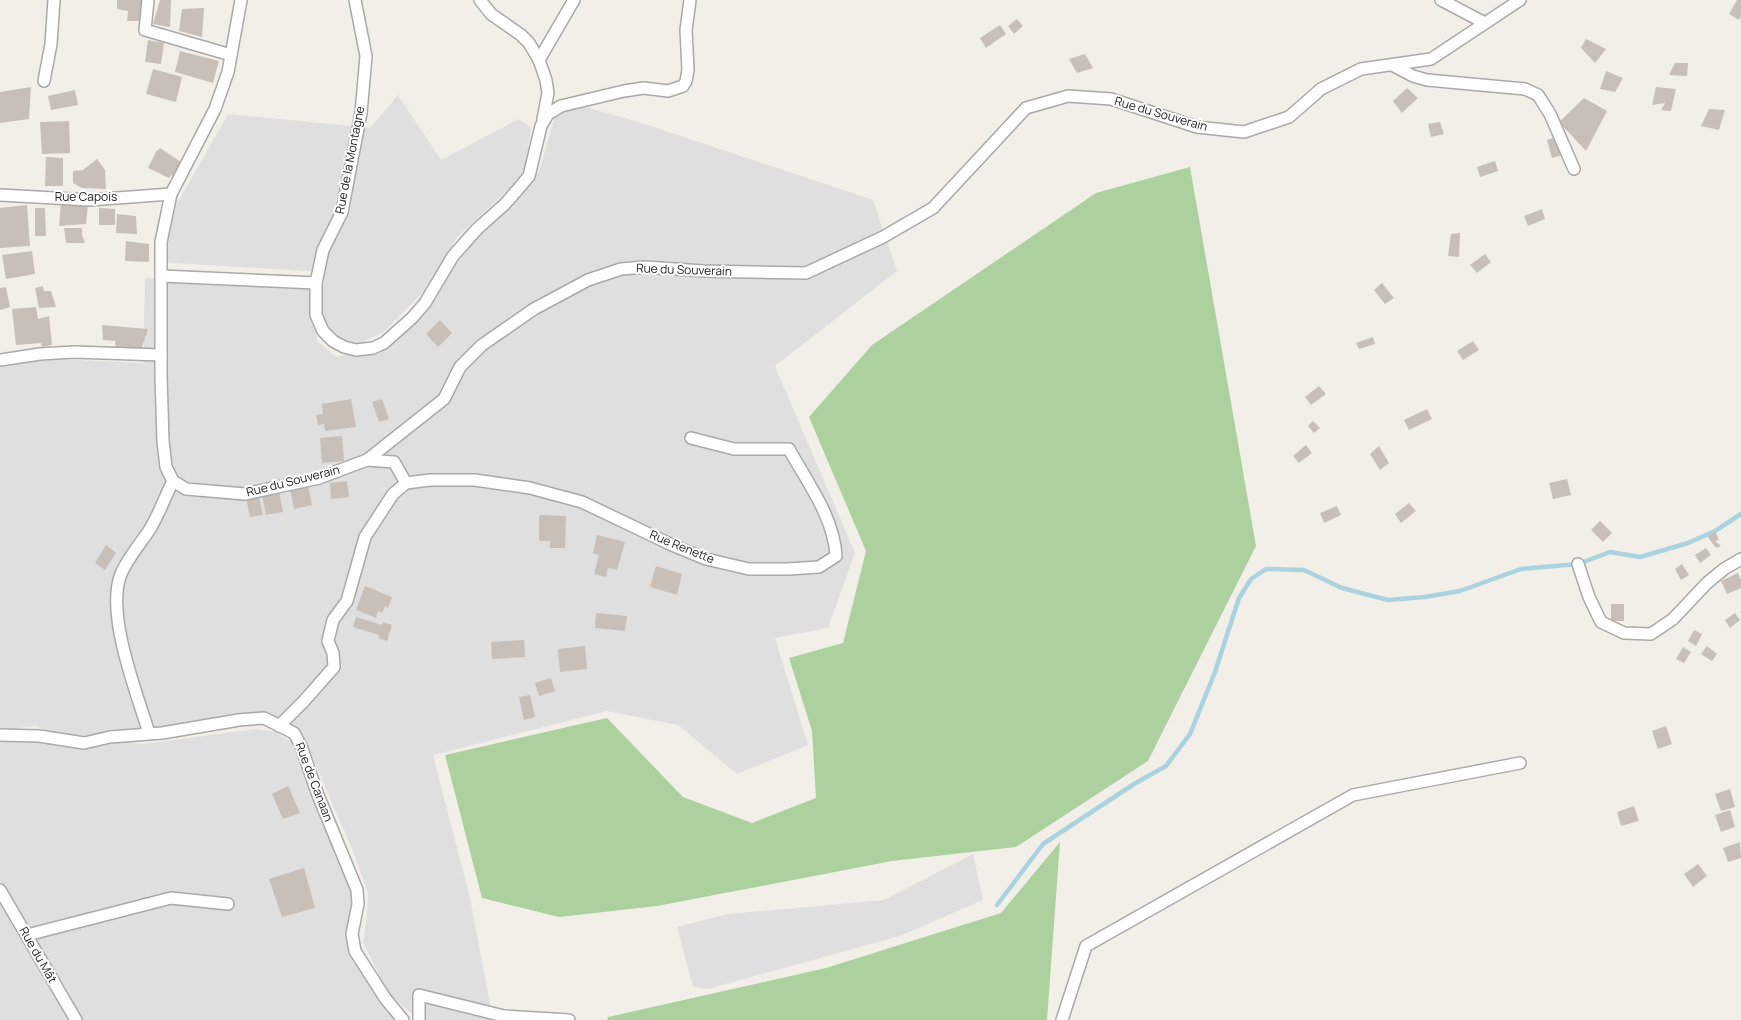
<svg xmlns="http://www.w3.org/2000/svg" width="1741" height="1020" font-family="Manrope,sans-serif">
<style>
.residential{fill:#e0dfdf}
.forest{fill:#add19e}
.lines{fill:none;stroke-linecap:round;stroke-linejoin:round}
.stream{stroke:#aad3df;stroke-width:4.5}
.building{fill:#c7bfb8}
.minor-casing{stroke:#a9a9a9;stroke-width:14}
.minor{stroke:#fff;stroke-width:11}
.labels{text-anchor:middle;stroke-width:4;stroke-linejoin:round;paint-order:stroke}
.street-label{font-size:12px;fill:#222;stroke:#fff}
</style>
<rect width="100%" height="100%" fill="#f2efe9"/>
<!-- residential -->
<g class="residential">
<path d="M398,95L441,160L519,119L531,128L524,175L458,236L423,292L385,331L359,344L331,339L319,312V288L323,272L159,262L169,218L228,114L370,128Z"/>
<path d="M586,107L645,124L873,200L897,271L775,366L855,553L828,628L775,638L808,745L737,774L678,725L607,711L433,755L470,898L493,1020H419L388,993L363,942L367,915L368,893L355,856L306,742L295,727L284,717L265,715L138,730L63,737L36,726L0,730V367L53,359L143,363L145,278L310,289L317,341L336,357L392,344L420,314L480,231L539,172L556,113Z"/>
<path d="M255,729L276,732L294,744L352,895L350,942L398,1020H81L0,881V741L11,738L65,746L114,741L144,744Z"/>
<path d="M973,854L983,900L900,936L708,989L693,987L677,927L728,914L884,900Z"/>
<path d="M0,899L69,1020H0Z"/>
</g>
<!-- forest -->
<g class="forest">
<path d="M1190,167L1256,546L1148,761L1016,847L892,861L657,906L559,917L482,898L445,755L607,718L683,797L752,823L816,798L812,731L789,658L843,643L866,551L809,417L872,345L1096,193Z"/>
<path d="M1060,842L1047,1020H607L608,1017L826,968L1001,913Z"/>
</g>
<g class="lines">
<!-- stream -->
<path class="stream" d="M997,905L1043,844L1134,784L1166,766L1190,734L1215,672L1239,598L1251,579L1266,569L1304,570L1342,588L1388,600L1425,597L1460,591L1521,569L1578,564L1610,552L1640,557L1688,543L1715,531L1741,514"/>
</g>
<!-- building -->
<g class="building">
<path d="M117,0H142L140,21H127L128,11L117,9Z"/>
<path d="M160,0H171L170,27L153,24Z"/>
<path d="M1737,0H1741V16L1739,20L1729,14Z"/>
<path d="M204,8L202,37L179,31L182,9Z"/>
<path d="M1017,19L1023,26L1014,34L1008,26Z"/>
<path d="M1000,25L1006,34L986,48L980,38Z"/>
<path d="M1586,39L1606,49L1595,63L1581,48Z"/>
<path d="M148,40L164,43L161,64L145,62Z"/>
<path d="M180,51L219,61L213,83L175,72Z"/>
<path d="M1085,54L1093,68L1077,73L1069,59Z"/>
<path d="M1675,63H1688L1687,76L1669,75Z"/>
<path d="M153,69L182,77L176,102L146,94Z"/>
<path d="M1606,71L1623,78L1615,92L1600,89Z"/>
<path d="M31,87L29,119L0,123V92Z"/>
<path d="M1656,87L1676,89L1671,111L1661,110L1665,103L1652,105Z"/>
<path d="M1407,88L1418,98L1402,113L1393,101Z"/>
<path d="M75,90L78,105L51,110L48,96Z"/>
<path d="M1584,98L1607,111L1586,151L1559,122Z"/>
<path d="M1709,109L1725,110L1719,130L1701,126Z"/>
<path d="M69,121L70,153L42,154L40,122Z"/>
<path d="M1440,122L1444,134L1431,137L1428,124Z"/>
<path d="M1557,137L1562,155L1552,158L1547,140Z"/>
<path d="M160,148L181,162L173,176L171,175L169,178L148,168L157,150L158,151Z"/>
<path d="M46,157L63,158V186H45Z"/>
<path d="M97,159L105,170L106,189L82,188L73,183V171L83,170Z"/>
<path d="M1495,161L1498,171L1480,177L1477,167Z"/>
<path d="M61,202L88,204L86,224L59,226Z"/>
<path d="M27,205L30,246L0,248V208Z"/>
<path d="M35,208H45L46,236H35Z"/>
<path d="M99,208L115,209V225H99Z"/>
<path d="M1542,209L1545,219L1528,226L1524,216Z"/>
<path d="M117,214L136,216L137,234L116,233Z"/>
<path d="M64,228H82V235L85,243H66Z"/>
<path d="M1460,233L1459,257L1448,256L1451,234Z"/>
<path d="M126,241L149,244V262L125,261Z"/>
<path d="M32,251L35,274L6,279L2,255Z"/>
<path d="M1485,254L1491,262L1477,273L1470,265Z"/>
<path d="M1382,283L1394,298L1385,304L1374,290Z"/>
<path d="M43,286L44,291H51L56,307L39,308L35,288Z"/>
<path d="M6,287L10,307L0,310V288Z"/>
<path d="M36,307L38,319L49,316L52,345L42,347L41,343L16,345L12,309Z"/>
<path d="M440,320L452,333L438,347L426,334Z"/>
<path d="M102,325L148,329L141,350L116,348L115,341L103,340Z"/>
<path d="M1373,337L1375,344L1359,349L1356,343Z"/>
<path d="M1473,341L1479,350L1463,360L1457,351Z"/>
<path d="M1319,386L1326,394L1311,405L1305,397Z"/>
<path d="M351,399L356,427L325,431L324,424L318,425L316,415L323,414L322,404Z"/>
<path d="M382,399L389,419L379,422L372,402Z"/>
<path d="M1427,409L1432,419L1409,430L1404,420Z"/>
<path d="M1313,421L1320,428L1314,433L1308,426Z"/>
<path d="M342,436L344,461L322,463L320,438Z"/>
<path d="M1306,445L1312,453L1299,463L1293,456Z"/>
<path d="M1379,446L1389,463L1380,470L1370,454Z"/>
<path d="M1567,479L1571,495L1553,499L1549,483Z"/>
<path d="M347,481L349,497L331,499L330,483Z"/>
<path d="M308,486L312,505L294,509L290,489Z"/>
<path d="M279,491L283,512L266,515L262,494Z"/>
<path d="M258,492L263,515L250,517L245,494Z"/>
<path d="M1409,503L1416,511L1401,523L1395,514Z"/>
<path d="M1337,506L1341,515L1324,523L1320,513Z"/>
<path d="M539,515L566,516L565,548H550V541H539Z"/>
<path d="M1600,521L1612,533L1603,542L1591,530Z"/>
<path d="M1715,531L1719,540L1715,541L1721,546L1716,548L1708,537Z"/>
<path d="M597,535L625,542L617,570L608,568L606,577L594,574L599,555L593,553Z"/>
<path d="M106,545L116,553L105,570L95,563Z"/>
<path d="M1706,548L1711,555L1700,563L1695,555Z"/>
<path d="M1682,564L1689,575L1681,580L1675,569Z"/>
<path d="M656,566L682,574L677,595L650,587Z"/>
<path d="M1738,573L1741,580V588L1727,594L1721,581Z"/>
<path d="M365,586L392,597L388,608L385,606L382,613L378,611L376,618L356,610Z"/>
<rect x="1611" y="604" width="13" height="17"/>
<path d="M596,613L627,616L625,631L595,628Z"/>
<path d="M1735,613L1740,620L1730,628L1725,620Z"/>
<path d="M356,617L382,625L383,622L392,625L387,641L378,638L379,635L353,627Z"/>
<path d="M1694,630L1702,634L1696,646L1688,641Z"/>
<path d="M524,640L525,657L492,659L491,642Z"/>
<path d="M585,646L587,669L560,672L558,649Z"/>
<path d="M1707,646L1717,654L1712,661L1701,654Z"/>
<path d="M1683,647L1691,652L1684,663L1676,659Z"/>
<path d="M551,678L555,691L539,696L535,683Z"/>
<path d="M530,695L535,717L524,720L519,697Z"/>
<path d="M1666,726L1672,744L1658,749L1652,731Z"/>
<path d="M288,786L300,813L283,819L272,794Z"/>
<path d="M1730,789L1735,807L1721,811L1715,794Z"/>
<path d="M1634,806L1639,821L1621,826L1617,812Z"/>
<path d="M1730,810L1735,827L1721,832L1715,815Z"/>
<path d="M1740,842L1741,858L1728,862L1723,848Z"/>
<path d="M1698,864L1707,876L1693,887L1684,874Z"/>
<path d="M304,868L315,908L282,917L269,879Z"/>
</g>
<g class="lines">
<defs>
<g id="minor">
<path d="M148,0L145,30L231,55"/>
<path d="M241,0L228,72L215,109L171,194L161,242V376L163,441L166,467L173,481L186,489L245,494L319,478L367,460L444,399L460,367L482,345L534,309L588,280L621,269L645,267L704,271L806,273L883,237L933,208L1026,108L1068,96L1111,99L1197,127L1244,132L1289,117L1321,89L1361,69L1431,59L1520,0"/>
<path d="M355,0L366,56L361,113L342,212L323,250L316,283V315L323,331L333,341L344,347L356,350L373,348L384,343L412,318L425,303L453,256L477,229L505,204L519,188L529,176L541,126L548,114L561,106L624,91L644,88L668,91L683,86L686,81L688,70L686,30L690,0"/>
<path d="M480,0L491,14L521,35L529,43L539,60L546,80L548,93L543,119"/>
<path d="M1441,0L1485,23"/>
<path d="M539,60L574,0"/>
<path d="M1394,66L1413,76L1427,80L1525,89L1538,95L1550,114L1574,169"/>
<path d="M44,81L51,44L54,0"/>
<path d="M0,195L90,200L171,194"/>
<path d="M162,276L316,283"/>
<path d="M0,360L40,354L74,352L161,355"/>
<path d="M406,483L430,480H475L530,488L582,502L672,545L706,559L749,569H788L819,567L836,556C834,517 807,482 789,449H734L691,438"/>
<path d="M1578,564L1589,597L1601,622L1624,633L1651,634L1673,619L1707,583L1724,569L1741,559"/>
<path d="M279,726L304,701L334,667L333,653L328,641L333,620L347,601L365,537L393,494L406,483L394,462L367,460"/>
<path d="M149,733C137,694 105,613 121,574C127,559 141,543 150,529C159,514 165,497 173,481"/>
<path d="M0,735L39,736L84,743L110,737L162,733L239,720L264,718L294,733L301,746L318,795L357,890L358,904L352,934L355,951L385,998L403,1020"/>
<path d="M0,890L76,1020"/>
<path d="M27,935L171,898L228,904"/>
<path d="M419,1020V995L504,1016L569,1020"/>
<path d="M1062,1020L1086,946L1353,795L1520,763"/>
</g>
</defs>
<!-- minor casing -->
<use href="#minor" class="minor-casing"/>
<!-- minor -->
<use href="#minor" class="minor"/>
</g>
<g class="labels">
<!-- street labels -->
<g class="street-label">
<text transform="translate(1161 114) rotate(16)" y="4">Rue du Souverain</text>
<text transform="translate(350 160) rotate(-79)" y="4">Rue de la Montagne</text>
<text x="86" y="201">Rue Capois</text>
<text transform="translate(684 270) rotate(2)" y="4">Rue du Souverain</text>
<text transform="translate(293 481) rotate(-14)" y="4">Rue du Souverain</text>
<text transform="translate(682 547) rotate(22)" y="4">Rue Renette</text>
<text transform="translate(314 782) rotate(69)" y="4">Rue de Canaan</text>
<text transform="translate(38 955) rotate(60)" y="4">Rue du Mât</text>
</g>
</g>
</svg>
